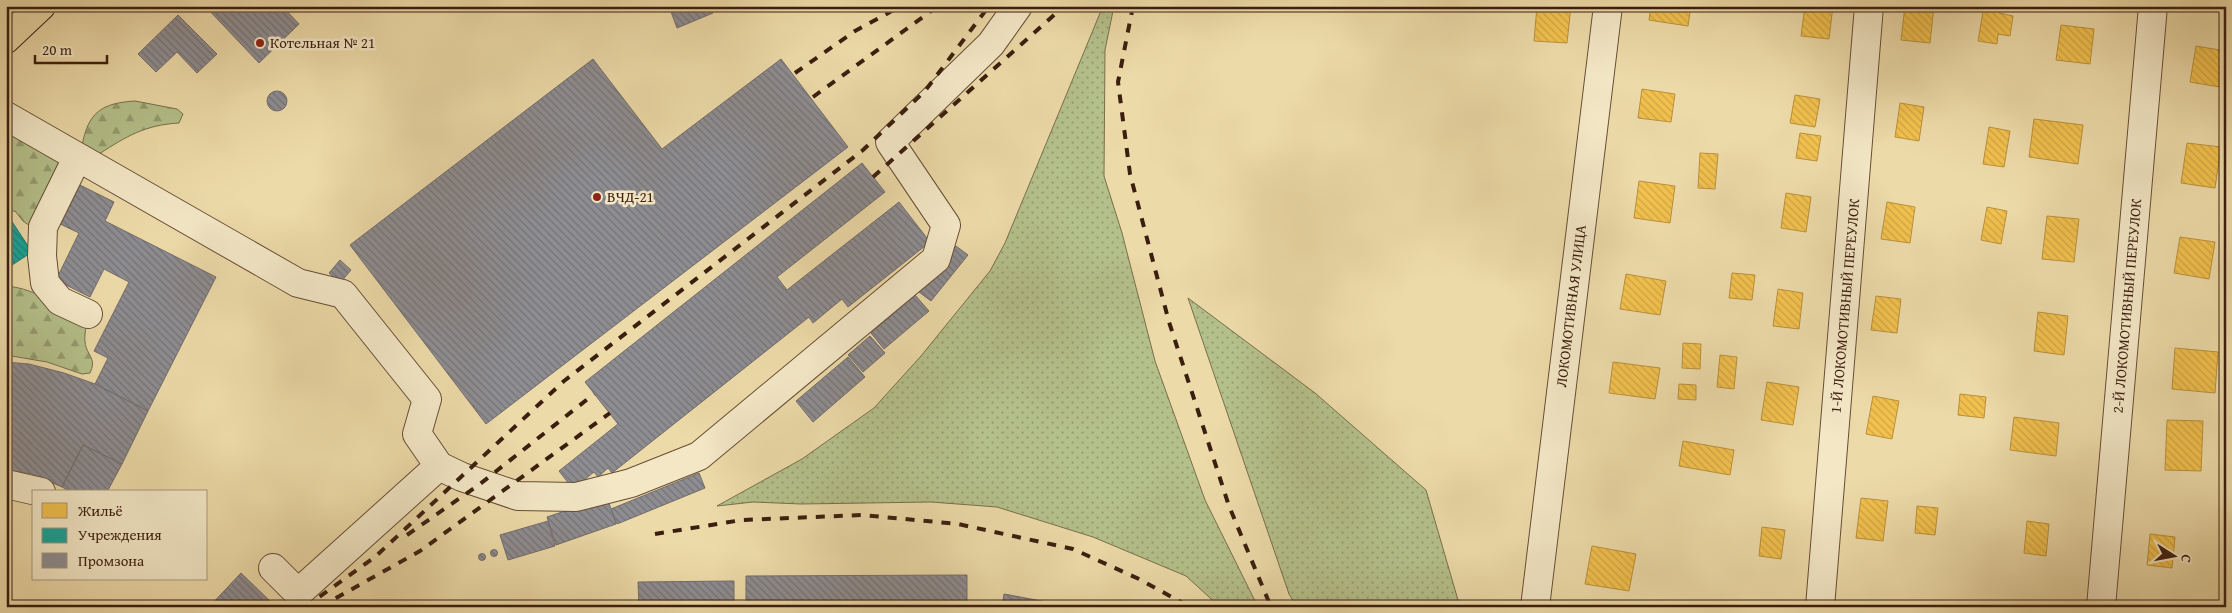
<svg xmlns="http://www.w3.org/2000/svg" width="2232" height="613" font-family="'Gentium Book Plus',serif">
<style>
.grass{fill:url(#grass-dots);stroke:#786f4c}
.forest{fill:url(#forest-firs);stroke:#786f4c}
.homes{fill:url(#homes-back-hatch);stroke:#bb903b}
.public{fill:url(#public-back-hatch);stroke:#227b6f}
.industry{fill:url(#industry-back-hatch);stroke:#746c6b}
.lines{fill:none;stroke-linecap:round;stroke-linejoin:round}
.minor-casing{stroke:#674d35;stroke-width:30}
.major-casing{stroke:#3b1e0f;stroke-width:30}
.minor{stroke:#f3e7c6;stroke-width:28}
.major{stroke:#ecdaa8;stroke-width:28}
.rail{stroke:#3b1e0f;stroke-width:4;stroke-dasharray:9 9;stroke-linecap:butt}
.poi-dot{fill:#8f2418;stroke:#f3e7c6;stroke-width:2}
.labels{text-anchor:middle;stroke-width:5;stroke-linejoin:round;paint-order:stroke}
.poi-label{font-size:15px;fill:#3b1e0f;stroke:#f3e7c6;text-anchor:start}
.street-label{font-size:15px;fill:#3b1e0f;stroke:#f3e7c6}
</style>
<defs>
<pattern id="grass-dots" width="8" height="8" patternUnits="userSpaceOnUse" patternTransform="scale(1.25)"><rect width="8" height="8" fill="#b4c08a"/><path d="M2 2h.1M6 6h.1" fill="none" stroke="#949b6f" stroke-width="1.8" stroke-linecap="round"/></pattern>
<pattern id="forest-firs" width="22" height="20" patternUnits="userSpaceOnUse" patternTransform="scale(1.25)"><rect width="22" height="20" fill="#b4c08a"/><path d="M5 1l3.5 6h-7zM16 11l3.5 6h-7z" fill="#949b6f"/></pattern>
<pattern id="homes-back-hatch" width="6" height="6" patternUnits="userSpaceOnUse" patternTransform="scale(1.25)"><rect width="6" height="6" fill="#f2c14e"/><path d="M-1 5l2 2M0 0l6 6M5-1l2 2" fill="none" stroke="#d0a543"/></pattern>
<pattern id="public-back-hatch" width="6" height="6" patternUnits="userSpaceOnUse" patternTransform="scale(1.25)"><rect width="6" height="6" fill="#17a398"/><path d="M-1 5l2 2M0 0l6 6M5-1l2 2" fill="none" stroke="#16847a"/></pattern>
<pattern id="industry-back-hatch" width="6" height="6" patternUnits="userSpaceOnUse" patternTransform="scale(1.25)"><rect width="6" height="6" fill="#8d8d92"/><path d="M-1 5l2 2M0 0l6 6M5-1l2 2" fill="none" stroke="#747376"/></pattern>
</defs>
<rect width="100%" height="100%" fill="#ecdaa8"/>
<filter id="stains"><feTurbulence type="fractalNoise" baseFrequency=".004" numOctaves="4"/><feColorMatrix values="0 0 0 0 .2 0 0 0 0 .09 0 0 0 0 .02 0 0 0 .5 -.17"/></filter>
<radialGradient id="worn" r=".72"><stop offset=".6" stop-color="#630" stop-opacity="0"/><stop offset="1" stop-color="#630" stop-opacity=".3"/></radialGradient>
<!-- grass -->
<g class="grass">
<path d="M1103,6H1114L1105,50L1104,176L1122,233L1155,361L1205,500L1258,607H1220L1186,576L1093,537L997,507L931,502L801,504L753,502L717,506L802,459L874,408L921,356L990,271L1005,243Z"/>
<path d="M1188,298L1315,393L1426,490L1460,607H1297L1289,594Z"/>
</g>
<!-- forest -->
<g class="forest">
<path d="M135,101L177,109L183,114L179,123C145,125 127,136 99,154L82,146C88,112 102,103 135,101Z"/>
<path d="M6,124L62,157L30,226L23,221L15,211H6Z"/>
<path d="M6,286C40,289 59,308 86,327C85,333 84,340 86,347C90,358 96,360 90,373L82,374L47,362L6,355Z"/>
</g>
<!-- homes -->
<g class="homes">
<path d="M1537,6H1571L1567,43L1534,41Z"/>
<path d="M1651,6H1691L1688,26L1649,20Z"/>
<path d="M1805,6H1833L1829,39L1801,36Z"/>
<path d="M1905,6H1934L1930,43L1901,40Z"/>
<path d="M1984,6H2000L1999,13L2013,16L2010,36L1998,34L1997,44L1978,41Z"/>
<path d="M2061,25L2094,29L2090,64L2056,60Z"/>
<path d="M2196,46L2226,51V88L2190,82Z"/>
<path d="M1642,89L1675,94L1671,122L1638,118Z"/>
<path d="M1795,95L1820,99L1815,127L1790,123Z"/>
<path d="M1900,103L1924,107L1919,141L1895,137Z"/>
<path d="M2034,119L2083,125L2078,164L2029,157Z"/>
<path d="M1989,127L2010,131L2004,167L1983,164Z"/>
<path d="M1800,133L1821,136L1817,161L1796,158Z"/>
<path d="M2187,143L2221,147L2215,188L2181,183Z"/>
<path d="M1700,153L1718,154L1715,189L1698,188Z"/>
<path d="M1639,181L1675,186L1670,223L1634,218Z"/>
<path d="M1786,193L1811,197L1806,232L1781,228Z"/>
<path d="M1887,202L1915,207L1910,243L1881,239Z"/>
<path d="M1987,207L2007,211L2001,244L1981,240Z"/>
<path d="M2047,216L2079,219L2074,262L2042,259Z"/>
<path d="M2180,237L2215,242L2209,279L2174,273Z"/>
<path d="M1732,273L1755,275L1752,300L1729,298Z"/>
<path d="M1626,274L1666,281L1660,315L1620,309Z"/>
<path d="M1778,289L1803,293L1799,329L1773,326Z"/>
<path d="M1876,296L1901,299L1897,333L1871,330Z"/>
<path d="M2038,312L2068,316L2064,355L2034,351Z"/>
<path d="M1683,343L1701,344L1700,369L1682,368Z"/>
<path d="M2175,348L2218,352L2215,393L2172,389Z"/>
<path d="M1720,355L1737,357L1734,389L1717,387Z"/>
<path d="M1613,362L1660,368L1655,399L1609,393Z"/>
<path d="M1767,382L1799,387L1793,425L1761,420Z"/>
<path d="M1679,384L1696,385V400L1678,399Z"/>
<path d="M1960,394L1986,397L1984,418L1958,415Z"/>
<path d="M1873,396L1899,401L1892,439L1866,434Z"/>
<path d="M2014,417L2059,423L2056,456L2010,450Z"/>
<path d="M2167,420L2203,421L2201,471L2165,470Z"/>
<path d="M2223,430H2226V455L2220,454Z"/>
<path d="M1683,441L1734,450L1730,475L1679,466Z"/>
<path d="M1861,498L1888,501L1883,541L1856,538Z"/>
<path d="M1917,506L1938,508L1935,535L1915,533Z"/>
<path d="M2027,521L2049,524L2046,556L2024,553Z"/>
<path d="M1762,527L1785,530L1781,559L1759,556Z"/>
<path d="M2150,534L2175,537L2172,568L2147,565Z"/>
<path d="M1592,546L1636,554L1629,591L1585,584Z"/>
</g>
<!-- public -->
<path class="public" d="M9,217L32,252L6,269V219Z"/>
<!-- industry -->
<g class="industry">
<path d="M205,6H282L299,24L259,63Z"/>
<path d="M678,6H710L713,13L677,28L670,9Z"/>
<path d="M178,15L217,54L197,73L177,52L156,72L138,54Z"/>
<path d="M593,59L662,149L781,59L848,147L486,424L350,245Z"/>
<circle cx="277" cy="101" r="10"/>
<path d="M862,163L885,192L777,277L787,290L899,202L930,242L848,307L842,299L813,323L809,317L612,473L608,468L598,477L594,472L573,489L559,471L618,424L585,382Z"/>
<path d="M76,183L114,202L105,221L216,277L148,411L95,384L108,358L94,351L129,282L104,269L90,297L56,280L79,233L56,222Z"/>
<path d="M956,246L968,255L931,301L919,292Z"/>
<path d="M340,260L351,270L340,283L329,273Z"/>
<path d="M915,295L929,311L884,349L871,333Z"/>
<path d="M870,336L885,353L863,372L848,355Z"/>
<path d="M848,357L865,377L813,422L796,401Z"/>
<path d="M6,362L29,364L64,373L95,384L148,411L122,464L83,445L62,487L32,474L6,470Z"/>
<path d="M83,445L122,464L107,492H71L62,487Z"/>
<path d="M699,473L705,488L617,524L611,509Z"/>
<path d="M607,497L616,524L556,545L547,517Z"/>
<path d="M548,521L555,546L508,560L500,535Z"/>
<circle cx="494" cy="553" r="3.5"/>
<circle cx="482" cy="557" r="3.5"/>
<path d="M241,573L274,605L273,607H209Z"/>
<path d="M967,575V607H746V576Z"/>
<path d="M734,581V607H639L638,582Z"/>
<path d="M1004,594L1074,607H1002Z"/>
</g>
<g class="lines">
<defs>
<g id="minor">
<path d="M6,116L298,283L343,294L427,399L417,434L439,466L462,477L518,496L576,497L631,483L699,456L936,259L946,225L890,142L991,44L1018,6"/>
<path d="M77,158L43,227L42,256L45,283L60,301L88,314"/>
<path d="M6,484L41,492"/>
<path d="M273,568L298,593L439,466"/>
<path d="M1535,607L1608,6"/>
<path d="M1820,607L1869,6"/>
<path d="M2101,607L2153,6"/>
</g>
<path id="major" d="M6,39L41,6"/>
</defs>
<!-- minor casing -->
<use href="#minor" class="minor-casing"/>
<!-- major casing -->
<use href="#major" class="major-casing"/>
<!-- minor -->
<use href="#minor" class="minor"/>
<!-- major -->
<use href="#major" class="major"/>
<!-- rail -->
<g class="rail">
<path d="M1133,6L1118,82L1130,174L1169,322L1229,506L1271,607"/>
<path d="M795,73L855,31L901,6"/>
<path d="M813,97L938,6"/>
<path d="M873,177L1064,6"/>
<path d="M655,534L742,520L862,515L958,524L1073,549L1139,579L1190,607"/>
<path d="M407,535L480,484L594,394"/>
<path d="M305,607L375,557L564,381L863,150L925,91L989,6"/>
<path d="M320,607L420,551L610,413"/>
</g>
</g>
<!-- markers -->
<g class="poi-dot">
<circle cx="260" cy="43" r="5"/>
<circle cx="597" cy="197" r="5"/>
</g>
<g class="labels">
<!-- poi labels -->
<g class="poi-label">
<text x="270" y="48">Котельная № 21</text>
<text x="607" y="202">ВЧД-21</text>
</g>
<!-- street labels -->
<g class="street-label">
<text transform="translate(1571 306) rotate(-83)" y="5">ЛОКОМОТИВНАЯ УЛИЦА</text>
<text transform="translate(1845 306) rotate(-85)" y="5">1-Й ЛОКОМОТИВНЫЙ ПЕРЕУЛОК</text>
<text transform="translate(2127 306) rotate(-85)" y="5">2-Й ЛОКОМОТИВНЫЙ ПЕРЕУЛОК</text>
</g>
</g>
<!-- margin -->
<rect width="2232" height="613" fill="none" stroke="#ecdaa8" stroke-width="25"/>
<rect x="8" y="8" width="2217" height="598" fill="none" stroke="#3b1e0f" stroke-width="2.5"/>
<rect x="12" y="12" width="2207" height="588" fill="none" stroke="#3b1e0f"/>
<!-- legend -->
<rect x="32" y="490" width="175" height="90" fill="#f3e7c6" stroke="#a9977d"/>
<rect x="42" y="503" width="25" height="15" fill="#f2c14e" stroke="#a9977d"/>
<text x="78" y="516" font-size="15" fill="#3b1e0f">Жильё</text>
<rect x="42" y="528" width="25" height="15" fill="#17a398" stroke="#a9977d"/>
<text x="78" y="540" font-size="15" fill="#3b1e0f">Учреждения</text>
<rect x="42" y="553" width="25" height="15" fill="#8d8d92" stroke="#a9977d"/>
<text x="78" y="566" font-size="15" fill="#3b1e0f">Промзона</text>
<!-- north arrow -->
<g transform="translate(2174 556) rotate(101)" stroke="#f3e7c6" stroke-width="4" paint-order="stroke">
<path d="M0-4L9 19L0 12L-9 19Z" fill="#3b1e0f"/>
<text y="-8" font-size="14" font-weight="bold" text-anchor="middle" fill="#3b1e0f">С</text>
</g>
<!-- scale -->
<path d="M35 55v8h72v-8" fill="none" stroke="#3b1e0f" stroke-width="2.5"/>
<text x="42" y="55" font-size="15" fill="#3b1e0f" stroke="#f3e7c6" stroke-width="4" paint-order="stroke">20 m</text>
<rect width="100%" height="100%" filter="url(#stains)"/>
<rect width="100%" height="100%" fill="url(#worn)"/>
</svg>
